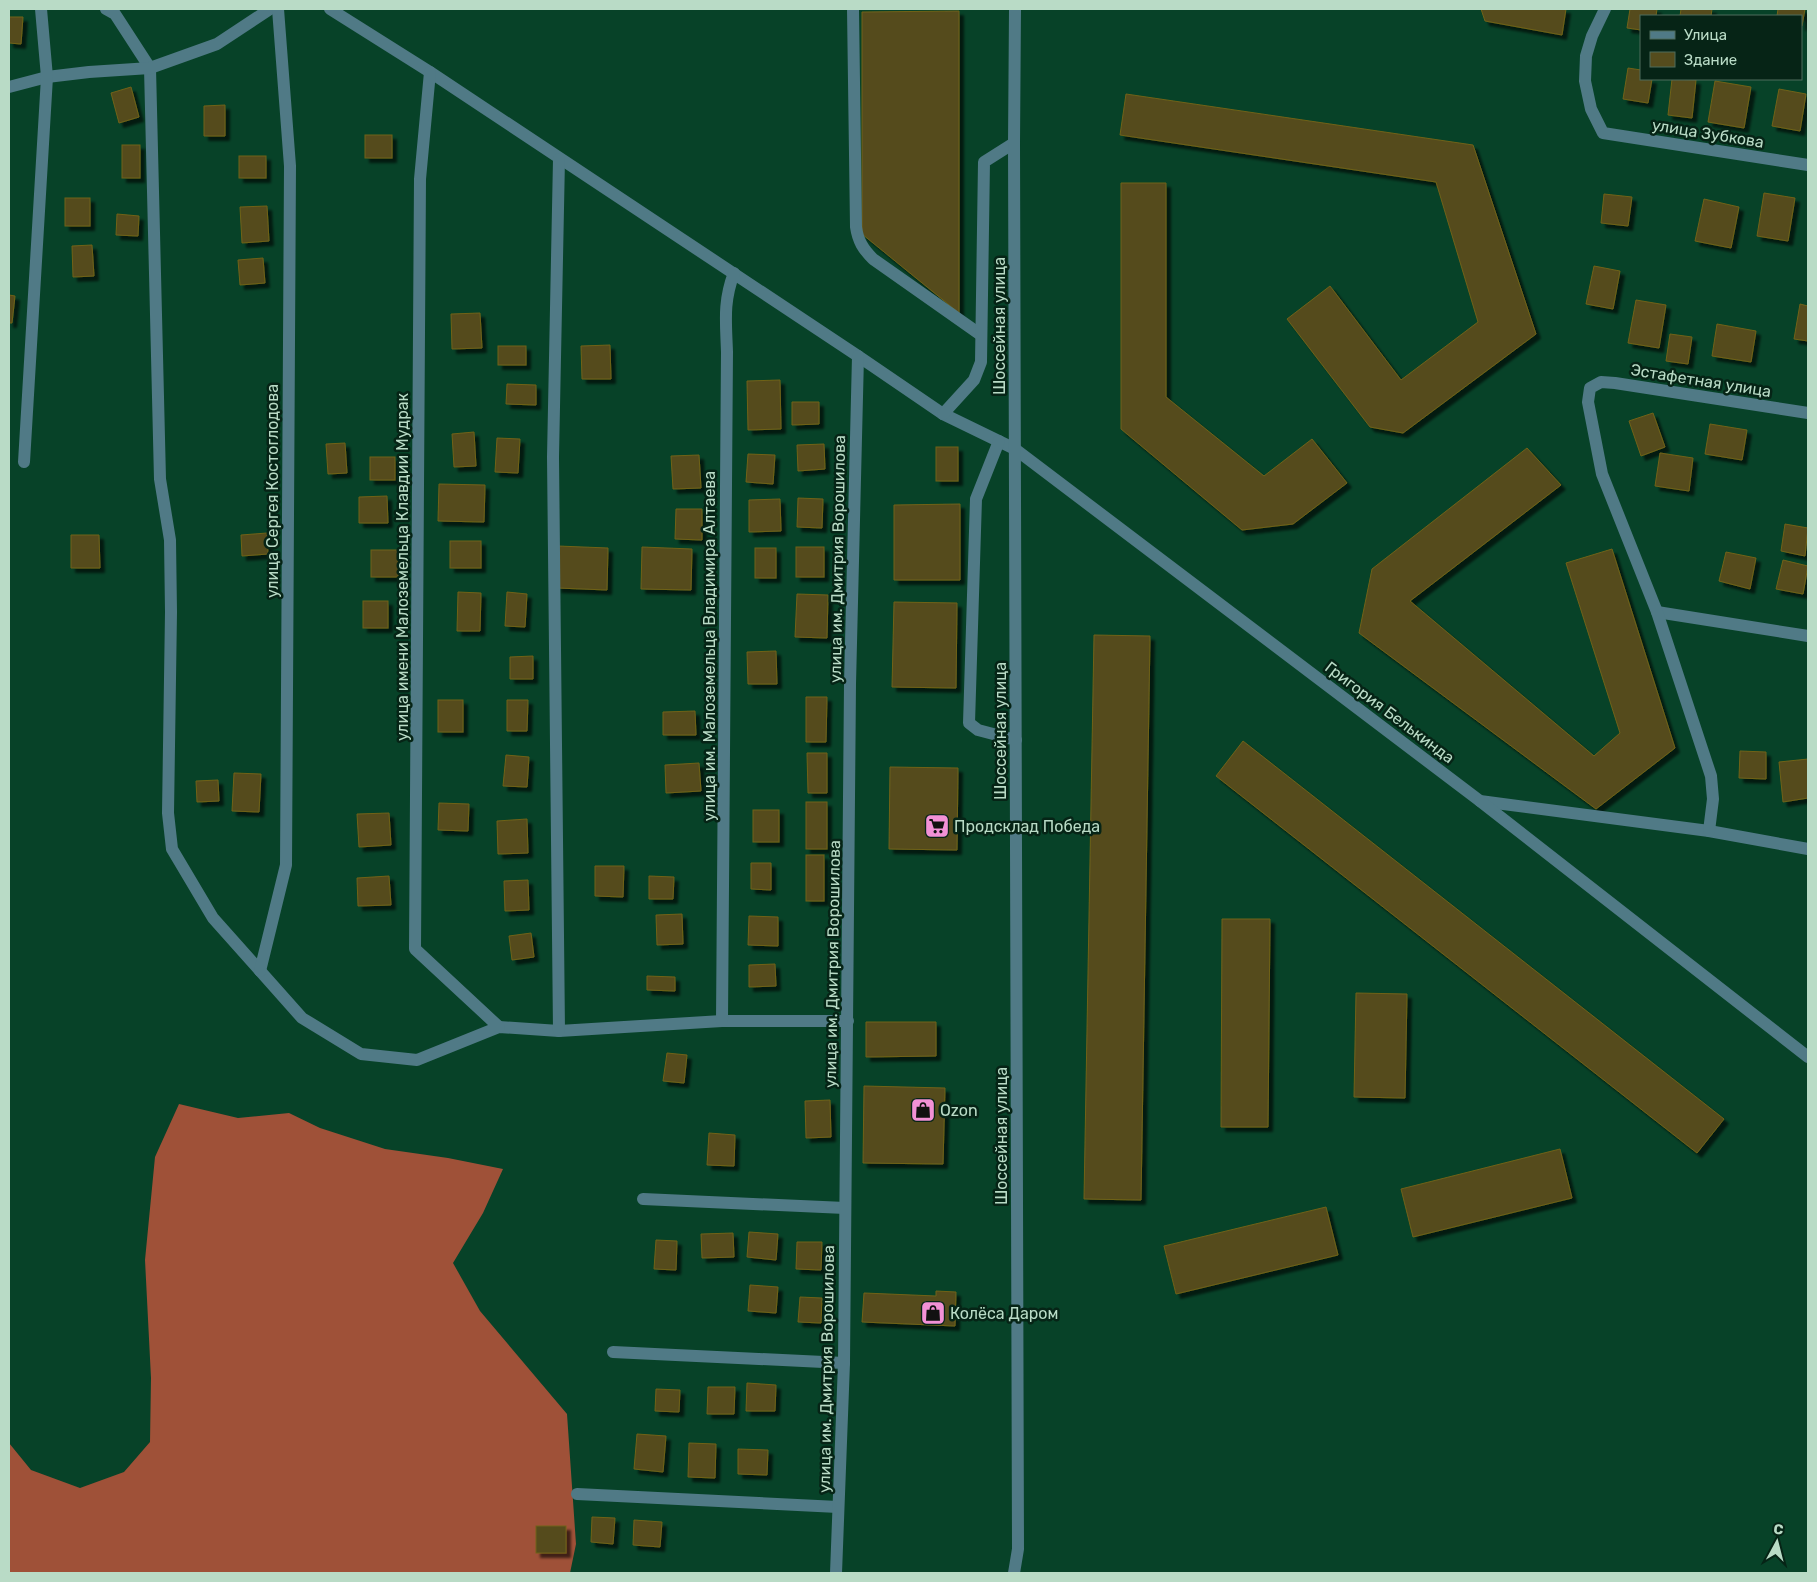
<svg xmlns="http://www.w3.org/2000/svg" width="1817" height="1582" font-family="Rubik,sans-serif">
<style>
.forest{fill:#9f5138}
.building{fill:#554c1d;stroke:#706219;filter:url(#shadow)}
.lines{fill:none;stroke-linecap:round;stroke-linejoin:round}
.minor{stroke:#507a86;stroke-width:12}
.labels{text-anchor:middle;stroke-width:5;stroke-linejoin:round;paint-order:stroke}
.street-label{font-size:16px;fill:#b9dbc6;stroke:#062416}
.poi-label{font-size:16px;fill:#b9dbc6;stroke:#062416;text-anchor:start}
</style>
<defs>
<filter id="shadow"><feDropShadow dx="4.5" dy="4.5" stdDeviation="1" flood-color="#0009"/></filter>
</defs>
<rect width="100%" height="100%" fill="#074228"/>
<!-- forest -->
<path class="forest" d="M179,1104L238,1118L289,1113L320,1128L385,1149L448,1158L503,1169L483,1213L453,1263L480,1311L567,1414L576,1544L570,1573H9V1443L31,1470L80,1488L124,1472L150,1442L151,1378L145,1260L155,1157Z"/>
<!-- building -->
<g class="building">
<path d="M1481,9H1566L1562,35L1485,21Z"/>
<path d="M1630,9H1657L1656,16H1641V30L1627,28Z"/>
<path d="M1681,9H1712L1711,16H1680Z"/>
<path d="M1778,9H1805L1802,26H1801V16H1777Z"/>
<path d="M959,11V313L862,234V12Z"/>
<path d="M9,17H23L21,44L9,43Z"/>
<path d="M1628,68L1641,70V79H1652L1648,103L1623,99Z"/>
<path d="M1672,79L1696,80L1692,118L1668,115Z"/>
<path d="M1715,81L1751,87L1744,128L1708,122Z"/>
<path d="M131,87L139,117L119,123L111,93Z"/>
<path d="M1779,89L1806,94L1800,131L1772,126Z"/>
<path d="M1126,94L1473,145L1536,334L1403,433L1370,427L1287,319L1330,286L1401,380L1478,322L1436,182L1120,135Z"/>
<path d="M225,105V136H204V106Z"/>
<rect x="365" y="135" width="27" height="23"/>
<rect x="122" y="145" width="18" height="33"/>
<rect x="239" y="156" width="27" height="22"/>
<path d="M1121,183H1166V397L1264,476L1312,439L1347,483L1293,524L1242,530L1121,429Z"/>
<path d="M1764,193L1795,198L1788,241L1757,236Z"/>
<path d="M1604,194L1632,197L1628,226L1601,223Z"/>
<rect x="65" y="198" width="25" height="28"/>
<path d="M1704,199L1739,207L1731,248L1695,241Z"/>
<path d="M267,206L269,241L242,243L240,207Z"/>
<path d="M117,214L139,216L138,236L116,235Z"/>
<path d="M92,245L94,276L73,277L72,246Z"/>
<path d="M263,258L265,283L240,285L238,260Z"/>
<path d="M1594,266L1620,271L1613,309L1586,304Z"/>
<path d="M9,295L15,296L12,323H9Z"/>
<path d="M1636,300L1666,305L1659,348L1628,343Z"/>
<path d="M1800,304L1808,306V341L1794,339Z"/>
<path d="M480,313L482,348L452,349L451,314Z"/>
<path d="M1717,324L1756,331L1751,362L1712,356Z"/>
<path d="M1670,334L1692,337L1688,364L1666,361Z"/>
<path d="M610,345L611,379H582L581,346Z"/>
<rect x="498" y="346" width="28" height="19"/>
<path d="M780,380L781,429L748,430L747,381Z"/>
<path d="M507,384L536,385V405L506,404Z"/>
<path d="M792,402H819V424L792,425Z"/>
<path d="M1653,413L1665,447L1641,456L1629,421Z"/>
<path d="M1710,424L1747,430L1742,460L1705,454Z"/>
<path d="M474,432L476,466L454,467L452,434Z"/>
<path d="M497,438L520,439L518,473L495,472Z"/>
<path d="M345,443L347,473L328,474L326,444Z"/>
<path d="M824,444L825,469L798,471L797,445Z"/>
<rect x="936" y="447" width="22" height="34"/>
<path d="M1527,448L1561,485L1410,601L1594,756L1620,733L1566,563L1612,549L1675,748L1596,809L1359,633L1372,569Z"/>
<path d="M1660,453L1693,458L1689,491L1655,486Z"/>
<path d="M748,454L775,455L773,484L746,482Z"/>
<path d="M699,455L701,488L673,489L671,456Z"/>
<rect x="370" y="457" width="25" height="23"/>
<path d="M439,484L485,485L484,522L438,521Z"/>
<path d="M387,496L388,523H359V497Z"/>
<path d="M798,498L823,499L822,528L797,527Z"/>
<path d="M780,499L781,531L749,532V500Z"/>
<path d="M960,504V580H894V505Z"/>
<path d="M676,509H702V540L675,539Z"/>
<path d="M1785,524L1808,528L1805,556L1781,551Z"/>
<path d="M267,533L268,554L242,556L241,535Z"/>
<path d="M71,535H99L100,568H71Z"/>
<rect x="450" y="541" width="31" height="27"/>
<path d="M558,546L608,548L607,590L557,588Z"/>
<path d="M642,547L692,549L691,590L641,589Z"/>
<rect x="796" y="547" width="28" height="30"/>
<rect x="755" y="548" width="21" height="30"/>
<rect x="371" y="550" width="27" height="27"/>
<path d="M1726,552L1756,558L1750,589L1719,581Z"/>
<path d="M1783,560L1808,566L1803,594L1776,589Z"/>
<path d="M458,592L481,593L480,631H457Z"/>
<path d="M507,592L527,594L525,627L505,626Z"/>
<path d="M797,594L828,595L827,638L795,637Z"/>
<rect x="363" y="601" width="25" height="27"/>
<path d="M894,602L957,603L956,688L892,687Z"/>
<path d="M1094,635L1150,636L1141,1200L1084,1199Z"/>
<path d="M776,651L777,684H748L747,652Z"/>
<path d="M533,656V679H510V657Z"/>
<path d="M806,697H827L826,742H806Z"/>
<rect x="438" y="700" width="25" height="32"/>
<path d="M507,700H528L527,731H507Z"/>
<path d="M695,711L696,735H663V712Z"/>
<path d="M1243,741L1724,1119L1697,1153L1216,776Z"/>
<path d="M1740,751L1766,752V779L1739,778Z"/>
<path d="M807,753H827V793H808Z"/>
<path d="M506,755L529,757L527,787L503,786Z"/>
<path d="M1808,759V798L1783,802L1779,762Z"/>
<path d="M699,763L701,791L666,793L665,765Z"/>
<path d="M890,767L958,768L957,850L889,849Z"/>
<path d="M234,773L261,774L259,812L232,811Z"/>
<path d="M218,780L219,801L197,802L196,781Z"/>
<rect x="806" y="802" width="21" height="47"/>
<path d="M439,803L469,804L468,831L438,830Z"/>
<rect x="753" y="810" width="26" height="32"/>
<path d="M389,813L391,845L359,847L357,814Z"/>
<path d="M527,819L528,853L498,854L497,821Z"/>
<rect x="806" y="855" width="18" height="46"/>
<path d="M751,863H771V890L751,889Z"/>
<path d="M595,866H624L623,897L595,896Z"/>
<path d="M389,876L391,905L358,906L357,878Z"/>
<path d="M649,876L674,877L673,899H649Z"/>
<path d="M528,880L529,910L505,911L504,881Z"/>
<path d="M682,914L683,944L657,945L656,915Z"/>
<path d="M749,916L778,917V946L748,945Z"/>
<path d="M1222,919H1270L1268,1127H1221Z"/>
<path d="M531,933L534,957L512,960L509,936Z"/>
<path d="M775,964L776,986L749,987V965Z"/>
<path d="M647,976L675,977V991L647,990Z"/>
<path d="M1356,993L1407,994L1405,1098L1354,1097Z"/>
<path d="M866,1022H936V1056L866,1057Z"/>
<path d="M667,1053L687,1055L684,1083L663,1081Z"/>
<path d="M864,1086L945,1088L943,1164L863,1163Z"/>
<path d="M830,1100L831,1137L806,1138L805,1101Z"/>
<path d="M709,1133L735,1135L734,1166L707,1165Z"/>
<path d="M1560,1149L1572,1198L1413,1237L1401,1189Z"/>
<path d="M1326,1207L1338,1255L1176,1294L1164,1246Z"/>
<path d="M749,1232L778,1234L776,1260L747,1257Z"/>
<path d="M733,1233L734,1257L702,1258L701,1234Z"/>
<path d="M656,1240L677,1241L676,1270L654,1269Z"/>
<path d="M797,1242H822L821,1270L796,1269Z"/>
<path d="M750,1285L778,1287L776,1313L748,1311Z"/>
<path d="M936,1291L956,1292L955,1326L862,1322L864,1293L936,1296Z"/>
<path d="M800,1297L822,1298L821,1323L798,1322Z"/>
<path d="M747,1383L776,1385L775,1411H746Z"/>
<path d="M708,1387H735L734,1414H707Z"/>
<path d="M656,1389L680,1390L679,1412L655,1411Z"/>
<path d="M637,1434L666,1436L663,1472L634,1469Z"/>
<path d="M689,1443L716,1444L715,1478L688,1477Z"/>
<path d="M738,1449L768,1450L767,1475L738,1474Z"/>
<path d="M592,1517L615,1518L613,1544L591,1542Z"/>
<path d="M634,1520L662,1522L660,1547L633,1545Z"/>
<rect x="536" y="1526" width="30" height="27"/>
</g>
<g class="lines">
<!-- minor -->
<g class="minor">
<path d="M106,9L115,14L150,68L160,479L170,540L171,612L168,813L172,849L213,918L302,1018L361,1054L417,1060L499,1027L559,1031L722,1021H848"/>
<path d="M330,9L430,72L858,356L943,414L1015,449L1480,801L1709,831L1808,849"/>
<path d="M853,9L856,227C858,241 863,249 873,259L981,335"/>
<path d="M1605,9L1592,36L1586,56L1585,81L1591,109L1603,133L1808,165"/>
<path d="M430,72L420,179L415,949L499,1027"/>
<path d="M9,87L47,77L89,72L150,68L217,44L270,9"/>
<path d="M559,159L553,457L559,1031"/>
<path d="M943,414L974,380L981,362L984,162L1014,143"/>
<path d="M999,441L976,499L969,723L978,730L1016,740"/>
<path d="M24,462L47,77L41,9"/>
<path d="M1657,612L1808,636"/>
<path d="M1480,801L1808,1057"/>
<path d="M1709,831L1713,799L1711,776L1657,612L1602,474L1588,402L1590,388L1601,382L1615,383L1808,413"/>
<path d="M260,971L286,865L290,166L278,9"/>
<path d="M722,1021L727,352C726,322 723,302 734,273"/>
<path d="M643,1199L845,1208"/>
<path d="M613,1352L844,1363"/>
<path d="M577,1494L838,1507"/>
<path d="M836,1573L844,1363L850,684L858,356"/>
<path d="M1014,1573L1018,1549L1014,143L1015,9"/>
</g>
</g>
<!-- icons -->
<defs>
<symbol id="supermarket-square" viewBox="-11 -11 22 22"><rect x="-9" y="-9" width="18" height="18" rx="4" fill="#f291d6" stroke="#062416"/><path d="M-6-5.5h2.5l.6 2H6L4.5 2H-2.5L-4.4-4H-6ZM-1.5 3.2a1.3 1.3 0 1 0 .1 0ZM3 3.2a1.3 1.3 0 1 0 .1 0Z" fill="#111"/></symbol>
<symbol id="shop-square" viewBox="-11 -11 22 22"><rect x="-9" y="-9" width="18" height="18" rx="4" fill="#f291d6" stroke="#062416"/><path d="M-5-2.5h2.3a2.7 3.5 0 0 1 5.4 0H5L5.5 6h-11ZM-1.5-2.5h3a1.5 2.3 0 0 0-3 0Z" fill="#111"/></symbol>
</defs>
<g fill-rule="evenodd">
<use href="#supermarket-square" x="923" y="812" width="28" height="28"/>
<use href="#shop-square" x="909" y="1096" width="28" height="28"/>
<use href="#shop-square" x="919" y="1299" width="28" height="28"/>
</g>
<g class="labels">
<!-- street labels -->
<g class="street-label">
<text transform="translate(1708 133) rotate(9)" y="6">улица Зубкова</text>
<text transform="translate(999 326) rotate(-90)" y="6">Шоссейная улица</text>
<text transform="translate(1701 380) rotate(9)" y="6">Эстафетная улица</text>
<text transform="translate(272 491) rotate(-90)" y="6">улица Сергея Костоглодова</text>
<text transform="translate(837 559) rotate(-89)" y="6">улица им. Дмитрия Ворошилова</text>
<text transform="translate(402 567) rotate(-90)" y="6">улица имени Малоземельца Клавдии Мудрак</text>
<text transform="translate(709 646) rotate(-90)" y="6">улица им. Малоземельца Владимира Алтаева</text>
<text transform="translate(1390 712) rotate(37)" y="6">Григория Белькинда</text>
<text transform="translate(1000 731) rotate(-90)" y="6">Шоссейная улица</text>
<text transform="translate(832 964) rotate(-89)" y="6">улица им. Дмитрия Ворошилова</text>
<text transform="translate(1001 1136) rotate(-90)" y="6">Шоссейная улица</text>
<text transform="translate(826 1369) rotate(-89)" y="6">улица им. Дмитрия Ворошилова</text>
</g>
<!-- poi labels -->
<g class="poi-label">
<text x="954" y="832">Продсклад Победа</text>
<text x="940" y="1116">Ozon</text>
<text x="950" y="1319">Колёса Даром</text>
</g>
</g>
<!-- border -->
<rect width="1817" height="1582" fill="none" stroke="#b9dbc6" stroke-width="20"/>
<!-- legend -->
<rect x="1640" y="15" width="162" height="65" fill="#062416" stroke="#4e6d5c"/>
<rect x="1650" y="31" width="25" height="8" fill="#507a86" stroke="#4e6d5c"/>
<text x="1684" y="40" font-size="15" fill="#b9dbc6">Улица</text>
<rect x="1650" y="52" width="25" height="15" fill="#554c1d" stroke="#4e6d5c"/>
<text x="1684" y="65" font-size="15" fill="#b9dbc6">Здание</text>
<!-- north arrow -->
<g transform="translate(1777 1542) rotate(7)" stroke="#062416" stroke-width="4" paint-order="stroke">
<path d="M0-4L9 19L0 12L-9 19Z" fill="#b9dbc6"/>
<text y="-8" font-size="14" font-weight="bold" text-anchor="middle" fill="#b9dbc6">С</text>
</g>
</svg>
